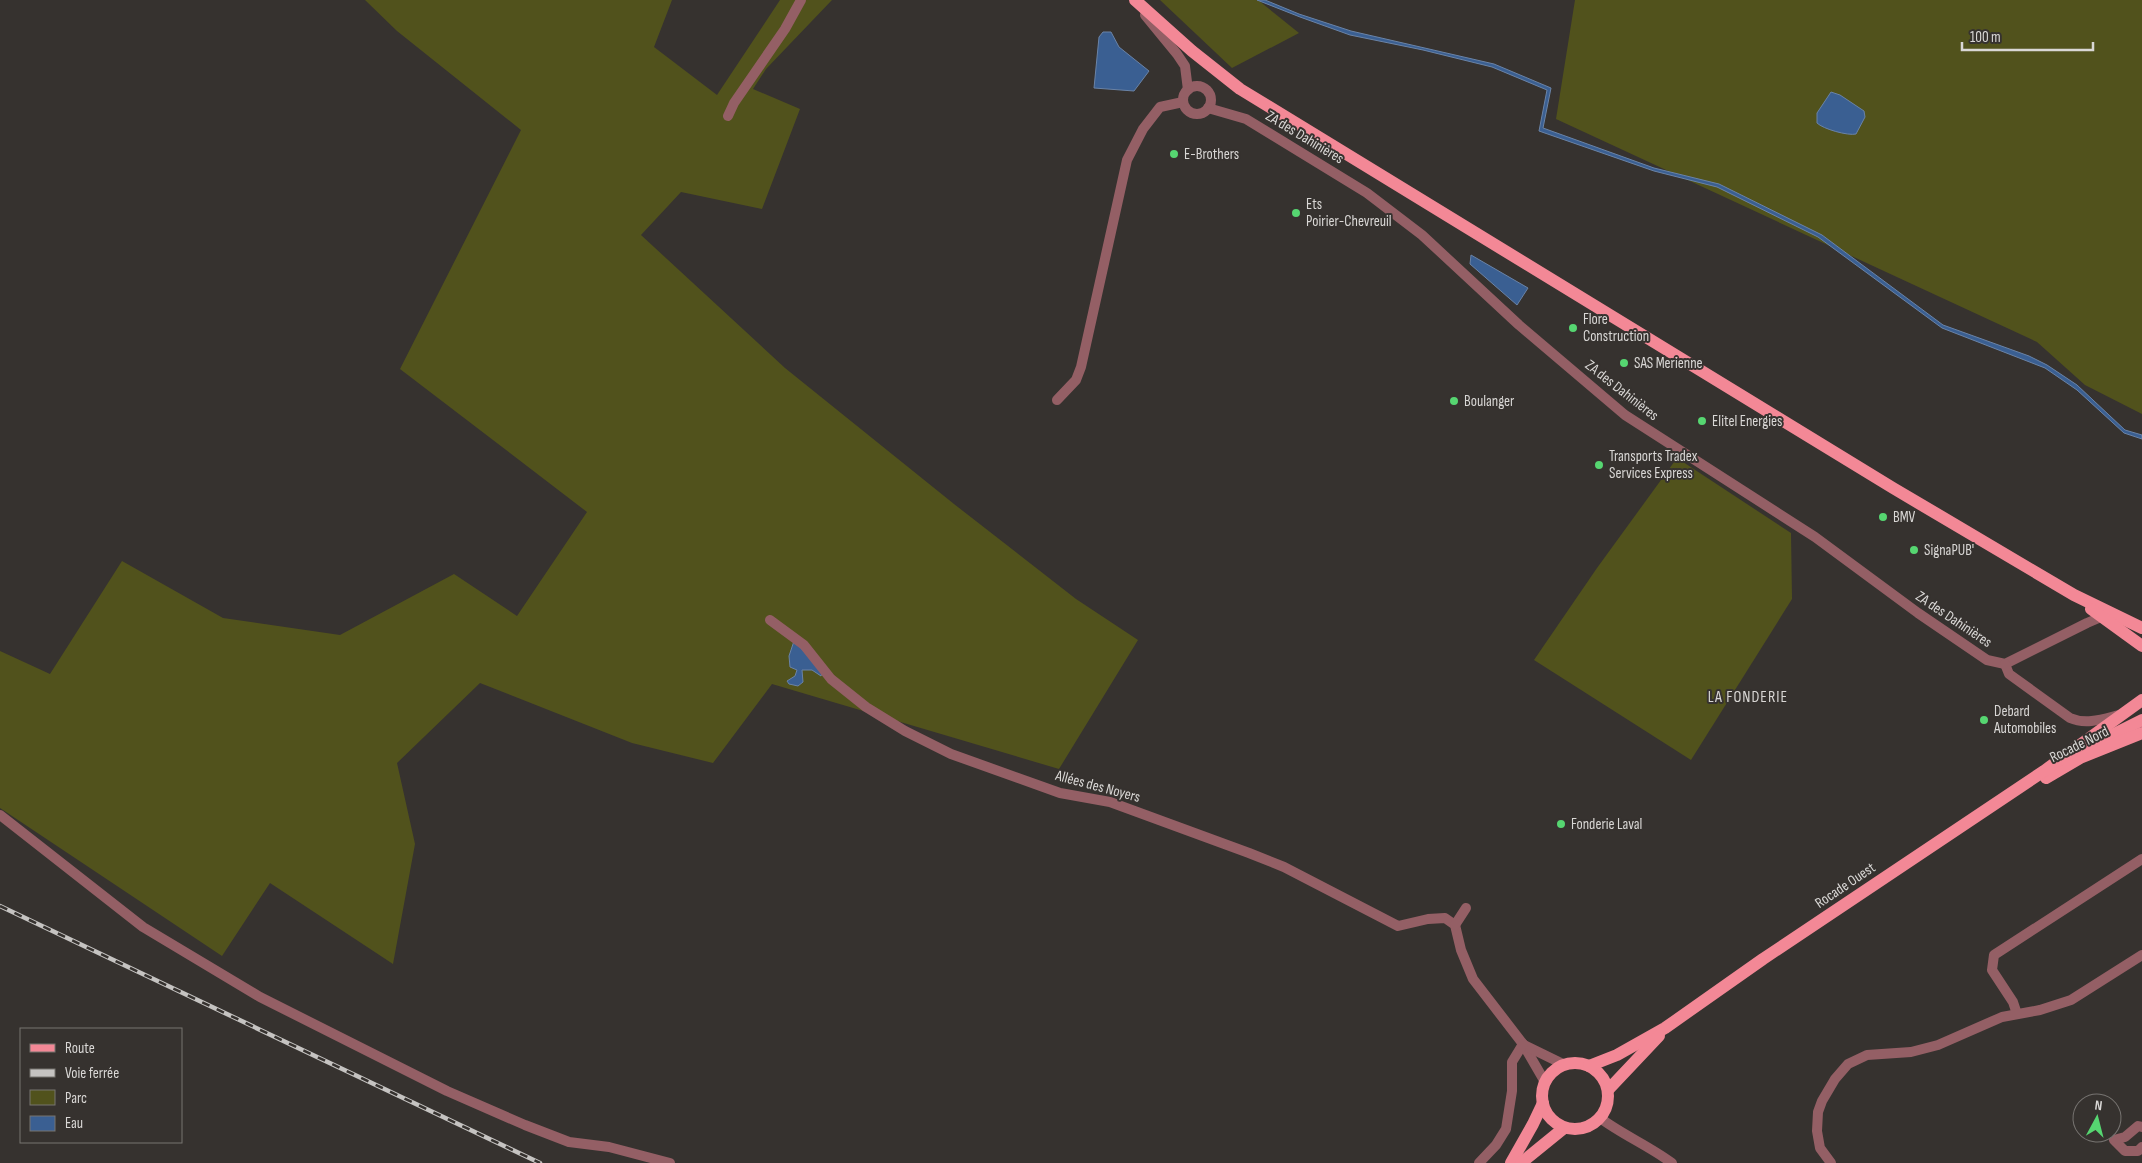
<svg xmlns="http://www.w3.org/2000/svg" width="2142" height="1163" font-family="'Sofia Sans Condensed',sans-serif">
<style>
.green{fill:#51521c}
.water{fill:#3a5f92;stroke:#6a83a6}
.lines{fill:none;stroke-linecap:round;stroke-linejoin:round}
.street{stroke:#945f65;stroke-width:10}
.primary{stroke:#f38896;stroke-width:12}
.rail-casing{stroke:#c5c3c1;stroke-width:4.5}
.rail{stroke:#36322f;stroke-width:2.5;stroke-dasharray:8;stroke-linecap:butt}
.poi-dot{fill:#56d671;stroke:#36322f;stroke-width:2}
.labels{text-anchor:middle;stroke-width:4;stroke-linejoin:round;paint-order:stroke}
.street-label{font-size:15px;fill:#d9d7d5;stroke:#36322f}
.poi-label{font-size:15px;fill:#d9d7d5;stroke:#36322f;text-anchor:start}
.neighbourhood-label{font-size:16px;letter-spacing:1px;fill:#d9d7d5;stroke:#36322f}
</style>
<rect width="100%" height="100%" fill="#36322f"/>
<!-- green -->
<g class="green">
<path d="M365,0H672L654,47L717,95L780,0H832L766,69L753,89L800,109L762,209L681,192L641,235L785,368L954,504L1076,599L1138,640L1059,769L772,684L713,763L632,743L480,683L397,763L415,844L393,964L270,883L222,956L0,808V651L50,674L122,561L223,618L340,635L454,574L517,616L587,512L400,369L521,130L397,31Z"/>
<path d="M1160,0H1258L1299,33L1232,68Z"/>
<path d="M1575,0H2142V414L2085,385L2037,342L1556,119Z"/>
<path d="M1677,458L1791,533L1792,599L1691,760L1534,660L1597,568Z"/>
</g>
<!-- water -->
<g class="water">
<path d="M1257,0H1265L1299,14L1351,31L1494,64L1551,88L1543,128L1654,168L1719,184L1822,235L1943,325L2029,356L2047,365L2077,385L2125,430L2142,435V439L2124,433L2077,390L2045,368L1942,328L1818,237L1717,187L1654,171L1539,131L1547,90L1492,67L1423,50L1350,35L1300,17Z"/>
<path d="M1103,32H1111L1119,47L1149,71L1134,91L1094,88L1099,37Z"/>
<path d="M1831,92L1840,95L1864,111L1865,117L1856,134C1848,136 1823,129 1817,123V113Z"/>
<path d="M1471,255L1528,288L1517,305L1470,264Z"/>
<path d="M794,641L823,671L821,676L812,670H802L803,682L798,686L789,684L787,681L795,676L797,670L790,667L789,656Z"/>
</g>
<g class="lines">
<!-- street -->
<g class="street">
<path d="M1145,15L1177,54L1185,66L1188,90"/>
<circle cx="1197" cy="100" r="14"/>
<path d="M1208,108L1246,119L1367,193L1422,235L1519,325L1625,415L1815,537L1918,613L1987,660L2005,664L2087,623L2101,617"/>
<path d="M728,116L734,103L785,29L801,0"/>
<path d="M1057,400L1076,380L1081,367L1127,160L1143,129L1160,107L1183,102"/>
<path d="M770,620L804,645L831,679L866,707L905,731L951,754L1060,793L1110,802L1249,853L1284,867L1398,926L1428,919L1445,918L1455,925L1461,950L1473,979L1523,1044L1545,1082"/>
<path d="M2005,664L2009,674L2070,718C2086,725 2103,719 2119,715"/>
<path d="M0,815L143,927L260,997L447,1091L525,1125L569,1142L609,1147L670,1163"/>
<path d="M1455,925L1466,908"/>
<path d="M2017,1014L2013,1002L1992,970L1994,955L2142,859"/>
<path d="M1524,1045L1565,1065"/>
<path d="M1600,1118C1623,1135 1649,1146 1672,1163"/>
<path d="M2142,1127L2138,1126L2125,1137L2114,1140L2125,1151H2138L2142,1147"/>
<path d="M1479,1163L1496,1145L1506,1129L1512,1091V1062L1523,1044"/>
<path d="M1831,1163L1820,1148L1817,1131L1818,1112L1822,1101L1835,1079L1848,1064L1867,1055L1911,1052L1938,1045L2002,1017L2040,1010L2071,1000L2142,955"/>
</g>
<!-- primary -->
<g class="primary">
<path d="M1135,0L1192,51L1240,89L1893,488L2074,595L2142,628"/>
<path d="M2091,609L2142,646"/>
<path d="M2088,747L2142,720"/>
<path d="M2046,778L2080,758L2142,733"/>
<circle cx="1575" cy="1096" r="33"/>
<path d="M1589,1066L1617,1055L1665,1028L1763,959L2044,771L2142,700"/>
<path d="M1608,1090L1659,1036"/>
<path d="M1511,1163L1533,1124L1543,1103"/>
<path d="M1521,1163L1564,1128"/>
</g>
<defs>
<path id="rail" d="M0,906L540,1163"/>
</defs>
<!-- rail casing -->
<use href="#rail" class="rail-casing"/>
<!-- rail -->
<use href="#rail" class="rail"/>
</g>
<!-- markers -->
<g class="poi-dot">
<circle cx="1174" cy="154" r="5"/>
<circle cx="1296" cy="213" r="5"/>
<circle cx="1573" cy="328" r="5"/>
<circle cx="1624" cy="363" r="5"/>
<circle cx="1454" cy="401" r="5"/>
<circle cx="1702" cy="421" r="5"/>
<circle cx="1599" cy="465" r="5"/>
<circle cx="1883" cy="517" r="5"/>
<circle cx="1914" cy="550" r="5"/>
<circle cx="1984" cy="720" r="5"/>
<circle cx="1561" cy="824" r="5"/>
</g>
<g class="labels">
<!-- street labels -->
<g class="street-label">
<text transform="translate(1305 137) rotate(31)" y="5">ZA des Dahinières</text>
<text transform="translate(1622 390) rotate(38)" y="5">ZA des Dahinières</text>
<text transform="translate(1954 619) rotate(34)" y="5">ZA des Dahinières</text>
<text transform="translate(2079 744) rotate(-26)" y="5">Rocade Nord</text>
<text transform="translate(1098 786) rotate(15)" y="5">Allées des Noyers</text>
<text transform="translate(1845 885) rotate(-34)" y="5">Rocade Ouest</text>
</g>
<!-- poi labels -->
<g class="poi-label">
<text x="1184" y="159">E-Brothers</text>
<text x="1306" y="209">Ets<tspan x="1306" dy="17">Poirier-Chevreuil</tspan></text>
<text x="1583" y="324">Flore<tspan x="1583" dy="17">Construction</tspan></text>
<text x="1634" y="368">SAS Merienne</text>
<text x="1464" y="406">Boulanger</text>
<text x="1712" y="426">Elitel Energies</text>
<text x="1609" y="461">Transports Tradex<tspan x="1609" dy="17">Services Express</tspan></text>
<text x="1893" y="522">BMV</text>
<text x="1924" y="555">SignaPUB'</text>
<text x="1994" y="716">Debard<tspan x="1994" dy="17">Automobiles</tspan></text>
<text x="1571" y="829">Fonderie Laval</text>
</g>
<!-- neighbourhood labels -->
<g class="neighbourhood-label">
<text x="1748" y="702">LA FONDERIE</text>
</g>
</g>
<!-- legend -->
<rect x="20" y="1028" width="162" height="115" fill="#36322f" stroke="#777471"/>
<rect x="30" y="1044" width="25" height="8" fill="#f38896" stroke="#777471"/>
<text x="65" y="1053" font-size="15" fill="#d9d7d5">Route</text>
<rect x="30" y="1069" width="25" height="8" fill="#c5c3c1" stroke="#777471"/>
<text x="65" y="1078" font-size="15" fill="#d9d7d5">Voie ferrée</text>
<rect x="30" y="1090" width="25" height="15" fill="#51521c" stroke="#777471"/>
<text x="65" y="1103" font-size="15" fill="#d9d7d5">Parc</text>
<rect x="30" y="1116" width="25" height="15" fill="#3a5f92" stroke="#777471"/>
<text x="65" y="1128" font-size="15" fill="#d9d7d5">Eau</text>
<!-- north arrow -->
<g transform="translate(2097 1118) rotate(7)"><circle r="24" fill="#36322f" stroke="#777471"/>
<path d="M0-4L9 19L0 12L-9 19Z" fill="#56d671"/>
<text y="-8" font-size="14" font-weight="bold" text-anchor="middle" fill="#d9d7d5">N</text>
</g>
<!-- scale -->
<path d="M1962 42v8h131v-8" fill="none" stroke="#d9d7d5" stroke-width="2.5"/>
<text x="1970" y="42" font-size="15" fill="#d9d7d5" stroke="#36322f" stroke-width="4" paint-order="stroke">100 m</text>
</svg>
